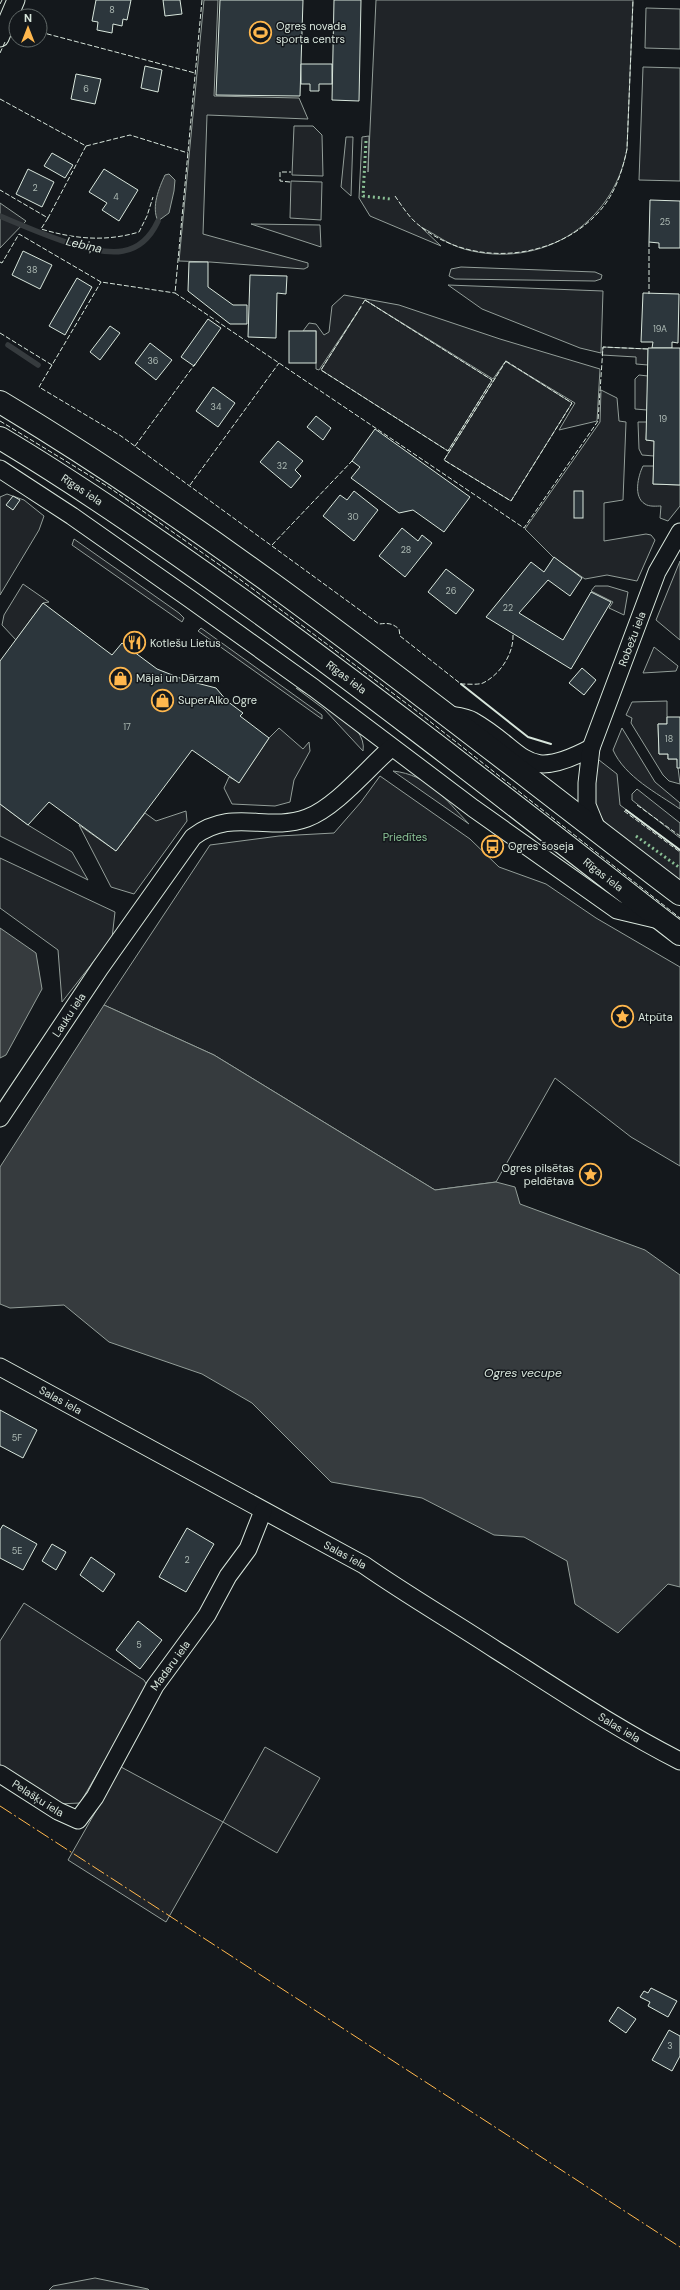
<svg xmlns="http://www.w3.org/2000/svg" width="680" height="2290" font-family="'DM Sans',sans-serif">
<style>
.green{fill:#202428;stroke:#939e99}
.water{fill:#363b3e;stroke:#939e99}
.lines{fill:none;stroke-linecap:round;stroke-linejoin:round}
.stream{stroke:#363b3e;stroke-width:5.5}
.building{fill:#2c363c;stroke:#d8e6dc}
.minor-casing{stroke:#d8e6dc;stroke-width:19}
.trunk-casing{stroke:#d8e6dc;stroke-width:24}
.minor{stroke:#14181c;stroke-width:17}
.trunk{stroke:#14181c;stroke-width:22}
.hedge{stroke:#8ac095;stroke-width:3;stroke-dasharray:2 3;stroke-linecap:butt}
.fence{stroke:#d8e6dc;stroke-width:1;stroke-dasharray:5 2;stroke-linecap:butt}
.wall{stroke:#d8e6dc;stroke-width:2}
.power{stroke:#ffb74d;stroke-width:1;stroke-dasharray:14 3 2 3;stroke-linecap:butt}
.labels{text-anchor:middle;stroke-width:3;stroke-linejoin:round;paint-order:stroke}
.number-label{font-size:9px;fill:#adbab4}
.poi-label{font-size:11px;fill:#d8e6dc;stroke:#14181c;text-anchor:start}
.street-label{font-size:11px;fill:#d8e6dc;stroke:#14181c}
.park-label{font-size:11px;fill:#8ac095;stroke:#14181c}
.water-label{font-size:12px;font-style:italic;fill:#d8e6dc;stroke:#14181c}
</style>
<rect width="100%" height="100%" fill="#14181c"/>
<!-- green -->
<g class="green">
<path d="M204,0H218L214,96L299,98L308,119L207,115L203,234L308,263V267L304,269L210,262L179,261Z"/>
<path d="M376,0H633L627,149C613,226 539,270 464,249C449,245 435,234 421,227L441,246L370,216L359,198L362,137L369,136L368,172Z"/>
<path d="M646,8L680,9V49L645,48Z"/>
<path d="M643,67L680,68V181L639,180Z"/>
<path d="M294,126H313L322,135L323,176L292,175Z"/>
<path d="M346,137H353L351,196L341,187Z"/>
<path d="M291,181L322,182L321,220L290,218Z"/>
<path d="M0,203L26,221L0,248Z"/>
<path d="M251,224L320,225L321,247Z"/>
<path d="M461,267L595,272L602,275L601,279L595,281L455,279L449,276L451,269Z"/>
<path d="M448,285L603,291L601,353L580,348L482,309Z"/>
<path d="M344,295L399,305L500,339L600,369L597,421L559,430L575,403L505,361L572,403L511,501L444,460L505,362L493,379L365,300L492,380L448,451L321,370L361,307L319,370L316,369V331H303L309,323L316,324L324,335L329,332L332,306Z"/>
<path d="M603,347L648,349V365L636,364V357L602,355Z"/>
<path d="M639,375L648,376L647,410L635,409V379Z"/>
<path d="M601,390L617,398L619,421L626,422L623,500L604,503V541L646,534L651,535L655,540L637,581L607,575L585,579L553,557L525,529L600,422Z"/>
<path d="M638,422H647L646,440L654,441V456L642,455L639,449Z"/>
<path d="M643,466H654L653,484L680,485V506L668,521L660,518L661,506C657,506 649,507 645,504C633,497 638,476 643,466Z"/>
<path d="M7,494L24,500L44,516L39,530L0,595V497Z"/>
<path d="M74,539L179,613L184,618L182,622L72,545Z"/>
<path d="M680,561V640L656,620Z"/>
<path d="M23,584L49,602L43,603L16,640L2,625L4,615Z"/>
<path d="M595,586H608L628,592L624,615L609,608L613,602L591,591Z"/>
<path d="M201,628L322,715V719L198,631Z"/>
<path d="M654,647L678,666L676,671L643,673Z"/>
<path d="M296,688C317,699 368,724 363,751L324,709Z"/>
<path d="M667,701V724H658L659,754H668V759H677L680,784L669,781L663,775L631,723L632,718L626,715L632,702Z"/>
<path d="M279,728L303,749L309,742L310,751L294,780L290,802L275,806L232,804L224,788L229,777L239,782L269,738Z"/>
<path d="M622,728L655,782L680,803V809C657,793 625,777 613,750Z"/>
<path d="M599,760L617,774L620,805L680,850V883L608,828C591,802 589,790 599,760Z"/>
<path d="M393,771C429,775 445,799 469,824Z"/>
<path d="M380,776L470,839L499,867L546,884L596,918L680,967V1166L631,1137L555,1078L496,1182L435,1190L214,1055L104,1005L210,845L279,836L334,833L361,802Z"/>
<path d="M637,789L680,823V838L632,800V794Z"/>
<path d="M0,804L28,825L72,852L88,880L0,836Z"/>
<path d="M186,811L187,821L134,894L111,887L79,825L116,851L145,813L156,821Z"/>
<path d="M0,858L115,912L112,938L62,1002L58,950L0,908Z"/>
<path d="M24,1603L144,1680L148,1687L80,1803L58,1804L0,1765V1641Z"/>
<path d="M265,1747L320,1778L277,1853L223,1822L166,1922L68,1860L121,1767L223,1822Z"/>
<path d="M95,2278L148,2289L149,2290H49L53,2286Z"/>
</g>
<!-- water -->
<g class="water">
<path d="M169,174L175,180L174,191L169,213L158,221C151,207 159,188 165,175Z"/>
<path d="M0,928L36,953L42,989L6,1055L0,1058Z"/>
<path d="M104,1005L214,1055L435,1190L496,1182L515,1187L520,1204L645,1250L680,1275V1587L668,1584L618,1633L575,1604L567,1561L524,1537L494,1535L422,1498L331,1482L252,1403L202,1374L109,1342L64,1305L10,1308L0,1304V1167Z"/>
</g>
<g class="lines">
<!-- stream -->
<g class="stream">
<path d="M0,216C29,228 92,257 123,251C141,248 151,236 158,221"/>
<path d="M8,345L38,365"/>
</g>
</g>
<!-- building -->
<g class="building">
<path d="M96,0H131L127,20L123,19L122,26L113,24L112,33L97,30L98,22L92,21Z"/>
<path d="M163,0H180L182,14L165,16Z"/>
<path d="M220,0H303L300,96L216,95Z"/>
<path d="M334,0H361L359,101L332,100Z"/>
<path d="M301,64H332V84H319V91H310V84H301Z"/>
<path d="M145,66L162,70L158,92L141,88Z"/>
<path d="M76,74L101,79L95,104L71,99Z"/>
<path d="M52,153L73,165L65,178L44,166Z"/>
<path d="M28,169L54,182L42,207L16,194Z"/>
<path d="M104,169L138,190L119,221L102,210L107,203L89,192Z"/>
<path d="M650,200L680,201V248H659V243L649,242Z"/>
<path d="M23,251L52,265L40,289L12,275Z"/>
<path d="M189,262H208V287L233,305H247V324H230L188,291Z"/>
<path d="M250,275L287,276L286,294L277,293L276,338L248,337Z"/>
<path d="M77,278L92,287L65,335L49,326Z"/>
<path d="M643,293L679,294L678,343L672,342V348H652L653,342H641Z"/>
<path d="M208,319L221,328L194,366L181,357Z"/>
<path d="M110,326L120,333L100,360L90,352Z"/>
<rect x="289" y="331" width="27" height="32"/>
<path d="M150,343L172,360L156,380L135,363Z"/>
<path d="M648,348H680V485L653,484L654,441L646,440Z"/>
<path d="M213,387L235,403L218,427L196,411Z"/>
<path d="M316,416L331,428L323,440L307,427Z"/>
<path d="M375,429L470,497L444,532L413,510L399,513L351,478L360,467L352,461Z"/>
<path d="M278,441L303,461L295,470L301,476L291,488L260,462Z"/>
<path d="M354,491L378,510L354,541L323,516L340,495L347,500Z"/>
<rect x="574" y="491" width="9" height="27"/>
<path d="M13,496L20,500L13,510L6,505Z"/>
<path d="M402,528L418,541L422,535L432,543L405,577L379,556Z"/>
<path d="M554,557L582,578L570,596L548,580L519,613L563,640L591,592L611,602L571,669L486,617L531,562L544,572Z"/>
<path d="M446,569L474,590L456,614L428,592Z"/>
<path d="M43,603L112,655L122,643L157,669L185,680L216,688L227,701L243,713L240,716L269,738L239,783L192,750L116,851L49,802L28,825L0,804V661Z"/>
<path d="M582,668L596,680L584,695L569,683Z"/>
<path d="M667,717H680V768H677V759H668V754H659L658,724H667Z"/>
<path d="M0,1410L37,1430L23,1458L0,1446Z"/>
<path d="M3,1525L37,1544L23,1570L0,1558V1530Z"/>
<path d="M187,1528L214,1544L186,1592L159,1577Z"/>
<path d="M52,1544L66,1552L56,1570L42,1561Z"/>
<path d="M91,1557L115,1574L103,1592L80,1575Z"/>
<path d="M138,1621L162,1640L140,1669L116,1650Z"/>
<path d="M651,1988L677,2001L668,2017L648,2006L650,2002L640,1997L644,1991L648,1993Z"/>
<path d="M618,2007L636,2019L626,2033L609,2021Z"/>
<path d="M669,2030L680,2036V2056L672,2071L652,2060Z"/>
</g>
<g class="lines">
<defs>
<g id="minor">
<path d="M0,38L16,0"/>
<path d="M0,469L72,516L190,599L314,688L473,808L617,910L659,920"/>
<path d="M450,715C457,716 467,717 473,721C527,752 523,784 591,748"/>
<path id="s1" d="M598,832L587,805V783L591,748L657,572L680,532"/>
<path id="s2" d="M0,1118L100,968L193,837C233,807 266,833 307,818C336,807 367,769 391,748"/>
<path id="s3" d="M0,1367L364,1565C407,1595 452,1621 496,1650C558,1689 615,1728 680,1761"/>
<path id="s4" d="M0,1774L58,1811L78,1820L95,1797L155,1686L207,1615L228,1576L248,1549L263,1511"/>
</g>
<g id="trunk">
<path d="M0,402C240,546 457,725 680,894"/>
<path id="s5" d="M0,438C82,487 161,542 239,598C389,706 534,821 680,934"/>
</g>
</defs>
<!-- minor casing -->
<use href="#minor" class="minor-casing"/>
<!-- trunk casing -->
<use href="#trunk" class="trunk-casing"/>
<!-- minor -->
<use href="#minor" class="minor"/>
<!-- trunk -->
<use href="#trunk" class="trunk"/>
<!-- hedge -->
<g class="hedge">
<path d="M366,141L363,196L391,199"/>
<path d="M636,836L680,868"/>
</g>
<!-- fence -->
<g class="fence">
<path d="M202,0L175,293L524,528L598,421L603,347L648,349"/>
<path d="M0,4L2,0"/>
<path d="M40,32L195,73"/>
<path d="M0,53L5,42"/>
<path d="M0,99L86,146L48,218L0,190"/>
<path d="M86,146L130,135L188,153"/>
<path d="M290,182L280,181V172H291"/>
<path d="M395,196C402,206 410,219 420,226C471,267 551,261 596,215C614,197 622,173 627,149L633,0"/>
<path d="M48,218L41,229C75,239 105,242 139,232L147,216L153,197"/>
<path d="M649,242V294"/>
<path d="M0,262L2,263L19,234L101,282L175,293"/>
<path d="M365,300L492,380L448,451L321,370Z"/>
<path d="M0,333L52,365L101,282"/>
<path d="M506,361L572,403L511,501L444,460Z"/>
<path d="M52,365L39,387L121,436L379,624C388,623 392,623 399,629L400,636L461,684C468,684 478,685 483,683C501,674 514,653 513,634"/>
<path d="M0,421L110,488L234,575L414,709L680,918"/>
<path d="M135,446L195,364"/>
<path d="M190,485L279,363"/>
<path d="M272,545L352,461"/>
<path d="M637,805L680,836"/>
<path d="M624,811L680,852"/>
</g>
<!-- wall -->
<g class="wall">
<path d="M461,684L528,737L551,744"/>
<path d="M626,810L680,850"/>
</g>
<!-- power -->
<path class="power" d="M0,1806L680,2247"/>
</g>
<!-- icons -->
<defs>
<symbol id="stadium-ring" viewBox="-11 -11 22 22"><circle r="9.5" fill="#14181c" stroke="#ffb74d" stroke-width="1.5"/><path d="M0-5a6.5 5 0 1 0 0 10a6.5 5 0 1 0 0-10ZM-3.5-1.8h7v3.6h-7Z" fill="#ffb74d"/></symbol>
<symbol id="restaurant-ring" viewBox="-11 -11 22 22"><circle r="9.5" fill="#14181c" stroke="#ffb74d" stroke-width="1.5"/><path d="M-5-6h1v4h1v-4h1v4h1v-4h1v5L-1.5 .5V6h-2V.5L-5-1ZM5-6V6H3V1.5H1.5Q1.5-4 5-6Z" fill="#ffb74d"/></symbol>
<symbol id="shop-ring" viewBox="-11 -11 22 22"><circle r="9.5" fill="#14181c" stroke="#ffb74d" stroke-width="1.5"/><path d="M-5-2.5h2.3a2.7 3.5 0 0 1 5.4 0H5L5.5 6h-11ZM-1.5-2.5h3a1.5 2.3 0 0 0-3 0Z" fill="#ffb74d"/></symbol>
<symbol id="bus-ring" viewBox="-11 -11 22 22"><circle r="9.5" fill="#14181c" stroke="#ffb74d" stroke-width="1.5"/><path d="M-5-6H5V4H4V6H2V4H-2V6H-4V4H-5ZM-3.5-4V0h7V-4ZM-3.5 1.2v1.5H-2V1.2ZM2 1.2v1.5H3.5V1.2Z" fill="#ffb74d"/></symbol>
<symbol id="sight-ring" viewBox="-11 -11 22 22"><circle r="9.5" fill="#14181c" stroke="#ffb74d" stroke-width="1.5"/><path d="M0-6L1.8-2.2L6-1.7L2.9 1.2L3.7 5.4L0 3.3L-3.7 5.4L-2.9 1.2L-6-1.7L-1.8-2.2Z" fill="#ffb74d"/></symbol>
</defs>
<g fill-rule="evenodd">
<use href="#stadium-ring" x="248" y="20" width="25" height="25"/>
<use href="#restaurant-ring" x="122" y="630" width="25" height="25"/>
<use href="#shop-ring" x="108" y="666" width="25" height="25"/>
<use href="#shop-ring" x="150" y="688" width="25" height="25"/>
<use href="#bus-ring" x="480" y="834" width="25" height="25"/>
<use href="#sight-ring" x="610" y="1004" width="25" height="25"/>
<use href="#sight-ring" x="578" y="1162" width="25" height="25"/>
</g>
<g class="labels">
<!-- number labels -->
<g class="number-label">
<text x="112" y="13">8</text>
<text x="86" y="92">6</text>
<text x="35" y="191">2</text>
<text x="116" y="200">4</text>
<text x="665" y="225">25</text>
<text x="32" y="273">38</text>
<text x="660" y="332">19A</text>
<text x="153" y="364">36</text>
<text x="216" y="410">34</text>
<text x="663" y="422">19</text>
<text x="282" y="469">32</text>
<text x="353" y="520">30</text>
<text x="406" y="553">28</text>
<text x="451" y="594">26</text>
<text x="508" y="611">22</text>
<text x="127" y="730">17</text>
<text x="669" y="742">18</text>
<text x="17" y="1441">5F</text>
<text x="17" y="1554">5E</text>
<text x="187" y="1563">2</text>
<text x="139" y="1648">5</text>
<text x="670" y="2049">3</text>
</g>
<!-- poi labels -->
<g class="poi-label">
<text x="276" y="30">Ogres novada<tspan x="276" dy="13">sporta centrs</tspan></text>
<text x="150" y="647">Kotlešu Lietus</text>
<text x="136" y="682">Mājai un Dārzam</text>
<text x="178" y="704">SuperAlko Ogre</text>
<text x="508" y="850">Ogres šoseja</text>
<text x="638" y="1021">Atpūta</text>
<text x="574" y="1172" text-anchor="end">Ogres pilsētas<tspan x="574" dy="13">peldētava</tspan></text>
</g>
<!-- street labels -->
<g class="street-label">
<text dy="4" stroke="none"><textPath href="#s5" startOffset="97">Rīgas iela</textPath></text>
<text dy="4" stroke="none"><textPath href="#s1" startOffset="203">Robežu iela</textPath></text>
<text dy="4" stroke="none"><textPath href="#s5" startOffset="421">Rīgas iela</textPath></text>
<text dy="4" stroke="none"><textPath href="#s5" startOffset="745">Rīgas iela</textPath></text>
<text dy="4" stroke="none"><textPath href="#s2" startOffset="124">Lauku iela</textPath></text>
<text dy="4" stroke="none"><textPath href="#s3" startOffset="69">Salas iela</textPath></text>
<text dy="4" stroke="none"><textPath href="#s3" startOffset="393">Salas iela</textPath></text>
<text dy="4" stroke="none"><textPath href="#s4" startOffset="271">Madaru iela</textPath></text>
<text dy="4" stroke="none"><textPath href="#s3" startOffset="717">Salas iela</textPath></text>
<text dy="4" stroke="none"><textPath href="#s4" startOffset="45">Pelašķu iela</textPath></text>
</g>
<!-- park labels -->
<g class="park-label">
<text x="405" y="841">Priedītes</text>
</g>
<!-- water labels -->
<g class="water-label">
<text transform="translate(84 245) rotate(13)" y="4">Lebiņa</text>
<text x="523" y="1377">Ogres vecupe</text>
</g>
</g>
<!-- north arrow -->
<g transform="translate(28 28)"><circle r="19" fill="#14181c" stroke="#626a69"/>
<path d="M0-3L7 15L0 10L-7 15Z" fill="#ffb74d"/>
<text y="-6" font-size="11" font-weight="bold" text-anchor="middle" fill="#d8e6dc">N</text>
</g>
</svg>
